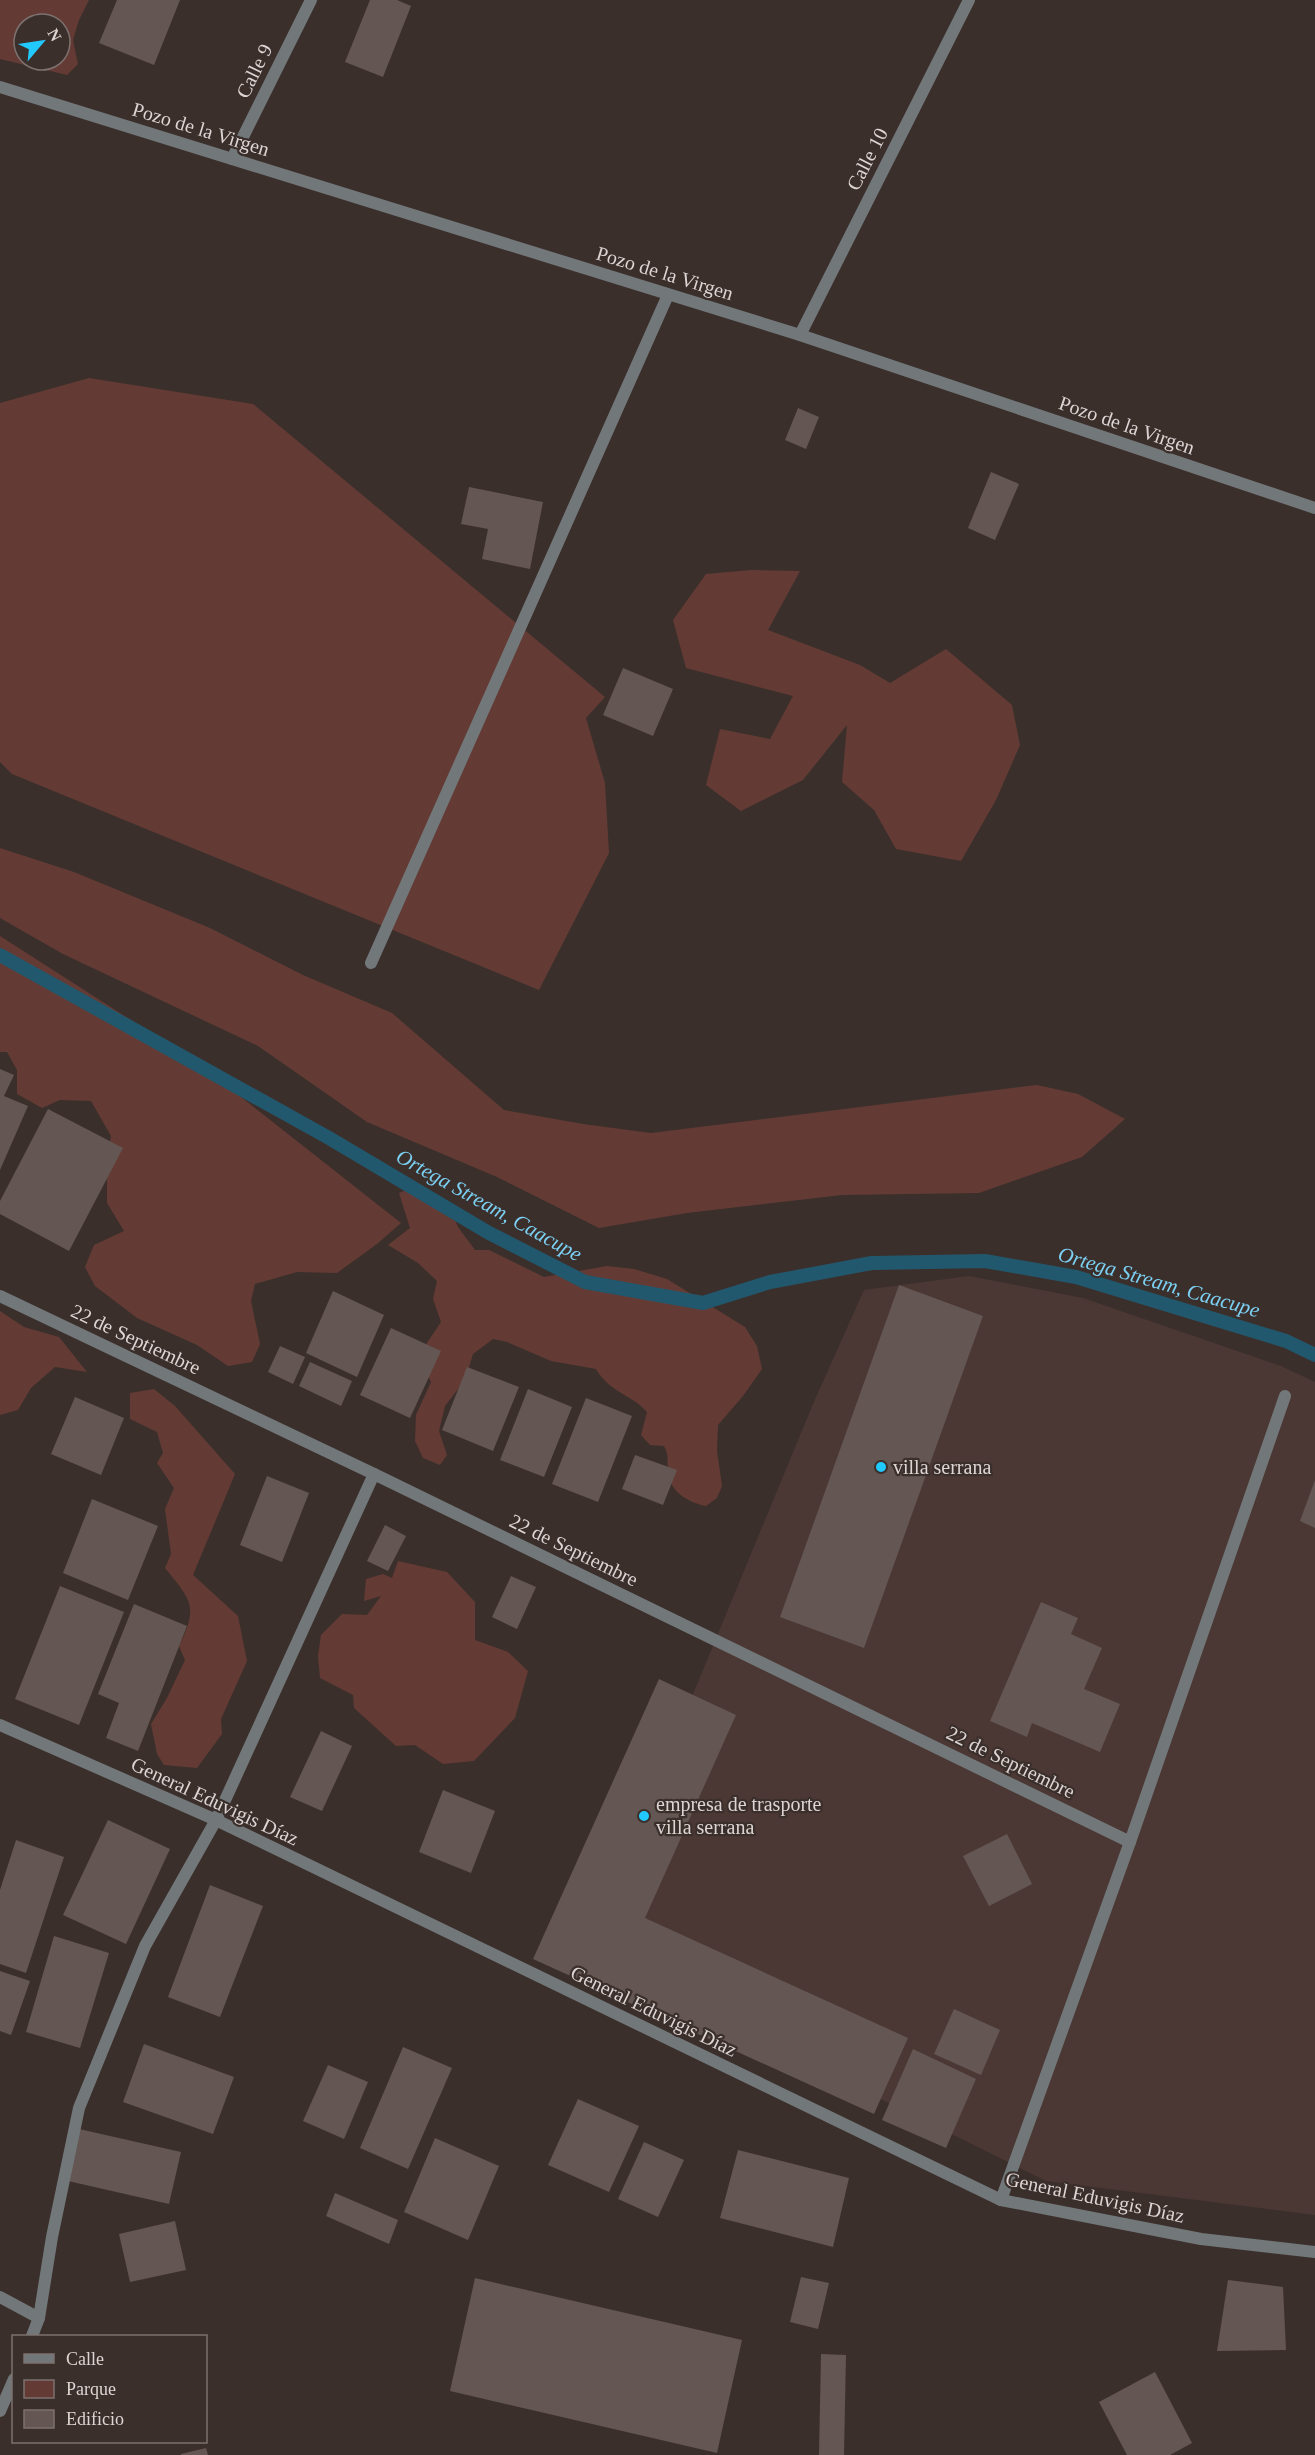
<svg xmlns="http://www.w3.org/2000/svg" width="1315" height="2455" font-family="'Times New Roman',serif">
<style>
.built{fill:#4b3834}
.green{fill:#633b34;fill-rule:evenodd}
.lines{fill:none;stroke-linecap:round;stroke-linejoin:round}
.stream{stroke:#22586d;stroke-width:14}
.building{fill:#635653}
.minor{stroke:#72787a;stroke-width:12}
.poi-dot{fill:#22c9fe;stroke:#3b2f2c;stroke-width:2}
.labels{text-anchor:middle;stroke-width:4.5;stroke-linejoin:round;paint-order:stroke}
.street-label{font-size:20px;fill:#ddd5d4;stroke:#3b2f2c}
.poi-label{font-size:20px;fill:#ddd5d4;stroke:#3b2f2c;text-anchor:start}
.water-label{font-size:21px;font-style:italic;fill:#7bd0f3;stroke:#3b2f2c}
</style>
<rect width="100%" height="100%" fill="#3b2f2c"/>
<!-- built -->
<path class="built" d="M969,1276L1083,1298L1281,1366L1315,1382V2215L1046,2181L586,1953L813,1404L864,1290Z"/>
<!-- green -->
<g class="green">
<path d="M0,0H89L79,20L73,40L78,64L67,75L0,59ZM24,24H60V60H24Z"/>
<path d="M89,378L253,404L605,697L586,718L605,783L609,853L539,990L12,774L0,762V403Z"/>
<path d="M751,570L800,571L768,630L860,665L890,683L946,649L1012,705L1020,745L996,800L961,861L896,849L874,810L842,782L847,725L803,780L741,811L706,785L720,729L770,739L793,696L686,668L673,620L706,574Z"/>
<path d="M0,848L74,872L210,928L303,975L392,1013L504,1110L583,1124L651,1133L1037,1085L1078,1094L1125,1119L1082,1157L979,1193L842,1195L687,1213L599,1228L497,1177L367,1122L258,1046L63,954L0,918Z"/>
<path d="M0,936L198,1063L401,1223L377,1244L337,1273L297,1272L255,1284L251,1301L260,1344L252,1362L228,1366L197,1345L137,1318L95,1286L85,1267L94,1245L124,1231L107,1203V1160L111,1136L91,1101L60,1100L42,1108L17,1094V1070L7,1052H0Z"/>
<path d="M420,1184L451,1211L458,1227L475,1250H489L544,1277L607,1266L634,1269L667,1279L745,1327L757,1346L762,1369L743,1396L718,1425L717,1451L722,1486L717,1498L706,1506C687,1502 668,1491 668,1469C667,1459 669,1455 664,1446L650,1445L641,1435L647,1412C630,1393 611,1394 596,1369L551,1361L507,1342L493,1339L473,1354L465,1380L445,1406L439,1431L447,1455L440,1465L423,1458L415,1441L416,1415L431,1382L422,1362L427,1343L441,1322L433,1299L437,1281L418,1263L388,1245L410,1228L399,1193Z"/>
<path d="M0,1311L24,1327L59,1337L87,1372L55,1367L31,1388L18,1410L0,1415Z"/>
<path d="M154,1389L175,1406L235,1474L193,1575L238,1616L247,1661L221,1719L222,1734L197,1768L164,1765L157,1754L151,1724L167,1698L185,1660L179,1646C199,1606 191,1600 165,1568L171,1554L165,1509L174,1488L157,1463L163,1453L157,1432L130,1419V1393Z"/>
<path d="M398,1561L447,1572L475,1602V1640L508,1652L528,1671L515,1718L474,1761L443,1764L415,1745L396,1746L354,1708L353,1695L320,1678L318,1656L321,1635L342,1614L367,1615L381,1596L364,1601L366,1579L383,1574L392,1578Z"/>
</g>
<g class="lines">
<!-- stream -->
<path class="stream" d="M0,955L329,1138L489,1233L585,1282L703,1303L770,1282L872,1263L985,1261L1076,1277L1286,1341L1315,1355"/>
</g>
<!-- building -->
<g class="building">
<path d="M117,0H180L154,65L99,43Z"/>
<path d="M370,0H397L411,6L383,77L345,62Z"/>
<path d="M798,408L819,417L806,449L785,440Z"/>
<path d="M991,472L1019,484L995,540L968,528Z"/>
<path d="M469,487L543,502L530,569L482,559L488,529L461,524Z"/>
<path d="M623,668L673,689L653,736L603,715Z"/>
<path d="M0,1069L14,1075L4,1096L28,1106L0,1170Z"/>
<path d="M48,1109L123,1148L69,1251L0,1214V1201Z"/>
<path d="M899,1285L983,1316L864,1648L780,1617Z"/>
<path d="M333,1291L384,1315L357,1377L306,1353Z"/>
<path d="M391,1328L441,1351L410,1418L360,1395Z"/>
<path d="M280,1346L305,1357L293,1384L268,1372Z"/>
<path d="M310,1362L352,1381L341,1406L299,1386Z"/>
<path d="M467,1367L519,1387L493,1451L442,1430Z"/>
<path d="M528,1389L572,1407L544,1477L500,1460Z"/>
<path d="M75,1397L124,1418L101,1475L51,1454Z"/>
<path d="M586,1398L632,1416L598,1502L552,1484Z"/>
<path d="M635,1455L677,1470L663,1505L622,1489Z"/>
<path d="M267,1476L309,1493L282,1562L240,1545Z"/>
<path d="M1315,1480V1528L1300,1521Z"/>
<path d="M92,1499L158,1526L128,1600L63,1573Z"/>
<path d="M385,1525L406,1536L388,1571L367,1561Z"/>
<path d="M511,1576L536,1587L517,1629L492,1617Z"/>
<path d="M60,1586L124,1612L79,1725L15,1699Z"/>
<path d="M1041,1602L1078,1618L1071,1634L1102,1648L1084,1689L1120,1704L1100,1752L1032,1723L1027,1737L990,1721Z"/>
<path d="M134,1604L187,1626L138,1751L106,1738L119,1703L98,1694Z"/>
<path d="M659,1679L736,1715L645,1918L908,2038L874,2114L533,1959Z"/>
<path d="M321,1731L352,1746L322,1811L290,1797Z"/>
<path d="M443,1790L495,1811L471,1873L419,1852Z"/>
<path d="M108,1820L170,1849L126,1944L63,1915Z"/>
<path d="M1007,1834L1032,1884L989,1906L963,1856Z"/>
<path d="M16,1840L64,1857L26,1973L0,1964V1890Z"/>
<path d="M210,1885L263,1906L220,2017L168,1997Z"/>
<path d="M54,1936L109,1953L80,2048L26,2032Z"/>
<path d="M0,1971L30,1981L11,2035L0,2031Z"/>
<path d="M954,2009L1000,2030L981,2075L934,2054Z"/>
<path d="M144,2044L234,2077L213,2134L123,2102Z"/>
<path d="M403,2047L452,2068L408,2169L360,2148Z"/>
<path d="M913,2049L976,2079L946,2148L882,2120Z"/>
<path d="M328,2065L368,2082L344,2139L303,2121Z"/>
<path d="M578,2099L639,2126L609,2192L548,2165Z"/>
<path d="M79,2129L181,2152L169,2204L68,2181Z"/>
<path d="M435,2138L499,2166L468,2240L404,2212Z"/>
<path d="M644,2142L684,2160L658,2217L618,2199Z"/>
<path d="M738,2150L849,2178L833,2247L720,2218Z"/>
<path d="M335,2193L398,2220L389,2244L326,2216Z"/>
<path d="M175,2221L186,2270L130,2282L119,2234Z"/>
<path d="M801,2277L829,2283L818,2329L790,2322Z"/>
<path d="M475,2278L742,2340L717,2453L450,2391Z"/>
<path d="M1228,2280L1283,2287L1286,2350L1217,2351Z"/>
<path d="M821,2354L846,2355L844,2455H819Z"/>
<path d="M1155,2372L1192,2443L1170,2455H1127L1099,2402Z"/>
<path d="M206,2448L208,2455H181V2454Z"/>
</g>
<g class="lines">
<!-- minor -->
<g class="minor">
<path d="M0,87L800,335L1315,508"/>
<path d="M232,159L311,0"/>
<path d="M800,335L969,0"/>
<path d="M371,963L668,295"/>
<path d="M0,1296L374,1474L1130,1842"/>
<path d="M0,1725L216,1820L1001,2200L1201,2239L1315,2252"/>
<path d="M1001,2200L1130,1842L1285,1396"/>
<path d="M0,2297L39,2318"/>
<path d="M32,2336L39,2318L52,2237L79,2108L145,1946L216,1820L374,1474"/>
<path d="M0,2411L14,2379"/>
</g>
</g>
<!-- markers -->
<g class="poi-dot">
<circle cx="881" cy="1467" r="6"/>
<circle cx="644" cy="1816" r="6"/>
</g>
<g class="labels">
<!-- street labels -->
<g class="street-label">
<text transform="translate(254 71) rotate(-64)" y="7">Calle 9</text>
<text transform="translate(201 129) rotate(17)" y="7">Pozo de la Virgen</text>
<text transform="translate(867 159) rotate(-63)" y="7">Calle 10</text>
<text transform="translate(665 273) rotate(17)" y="7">Pozo de la Virgen</text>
<text transform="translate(1127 425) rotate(19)" y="7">Pozo de la Virgen</text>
<text transform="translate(136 1339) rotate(25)" y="7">22 de Septiembre</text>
<text transform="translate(574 1550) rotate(26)" y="7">22 de Septiembre</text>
<text transform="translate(1011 1762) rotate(26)" y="7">22 de Septiembre</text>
<text transform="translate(215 1801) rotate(25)" y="7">General Eduvigis Díaz</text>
<text transform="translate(654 2011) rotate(26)" y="7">General Eduvigis Díaz</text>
<text transform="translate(1095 2197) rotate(12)" y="7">General Eduvigis Díaz</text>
</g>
<!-- poi labels -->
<g class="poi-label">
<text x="893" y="1474">villa serrana</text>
<text x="656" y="1811">empresa de trasporte<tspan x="656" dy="23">villa serrana</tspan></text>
</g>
<!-- water labels -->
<g class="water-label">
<text transform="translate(489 1205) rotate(29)" y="7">Ortega Stream, Caacupe</text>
<text transform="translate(1159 1282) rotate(16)" y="7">Ortega Stream, Caacupe</text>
</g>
</g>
<!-- legend -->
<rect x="12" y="2335" width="195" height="108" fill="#3b2f2c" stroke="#7c716f" stroke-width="1.5"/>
<rect x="24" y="2354" width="30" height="9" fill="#72787a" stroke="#7c716f" stroke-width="1.5"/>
<text x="66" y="2365" font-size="18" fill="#ddd5d4">Calle</text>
<rect x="24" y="2380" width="30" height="18" fill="#633b34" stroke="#7c716f" stroke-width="1.5"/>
<text x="66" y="2395" font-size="18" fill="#ddd5d4">Parque</text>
<rect x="24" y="2410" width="30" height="18" fill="#635653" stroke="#7c716f" stroke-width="1.5"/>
<text x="66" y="2425" font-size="18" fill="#ddd5d4">Edificio</text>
<!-- north arrow -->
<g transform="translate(42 42) rotate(61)"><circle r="28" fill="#3b2f2c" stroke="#7c716f" stroke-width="1.5"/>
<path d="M0-4.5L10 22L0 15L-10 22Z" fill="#22c9fe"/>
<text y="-9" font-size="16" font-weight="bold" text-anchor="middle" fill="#ddd5d4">N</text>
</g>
</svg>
